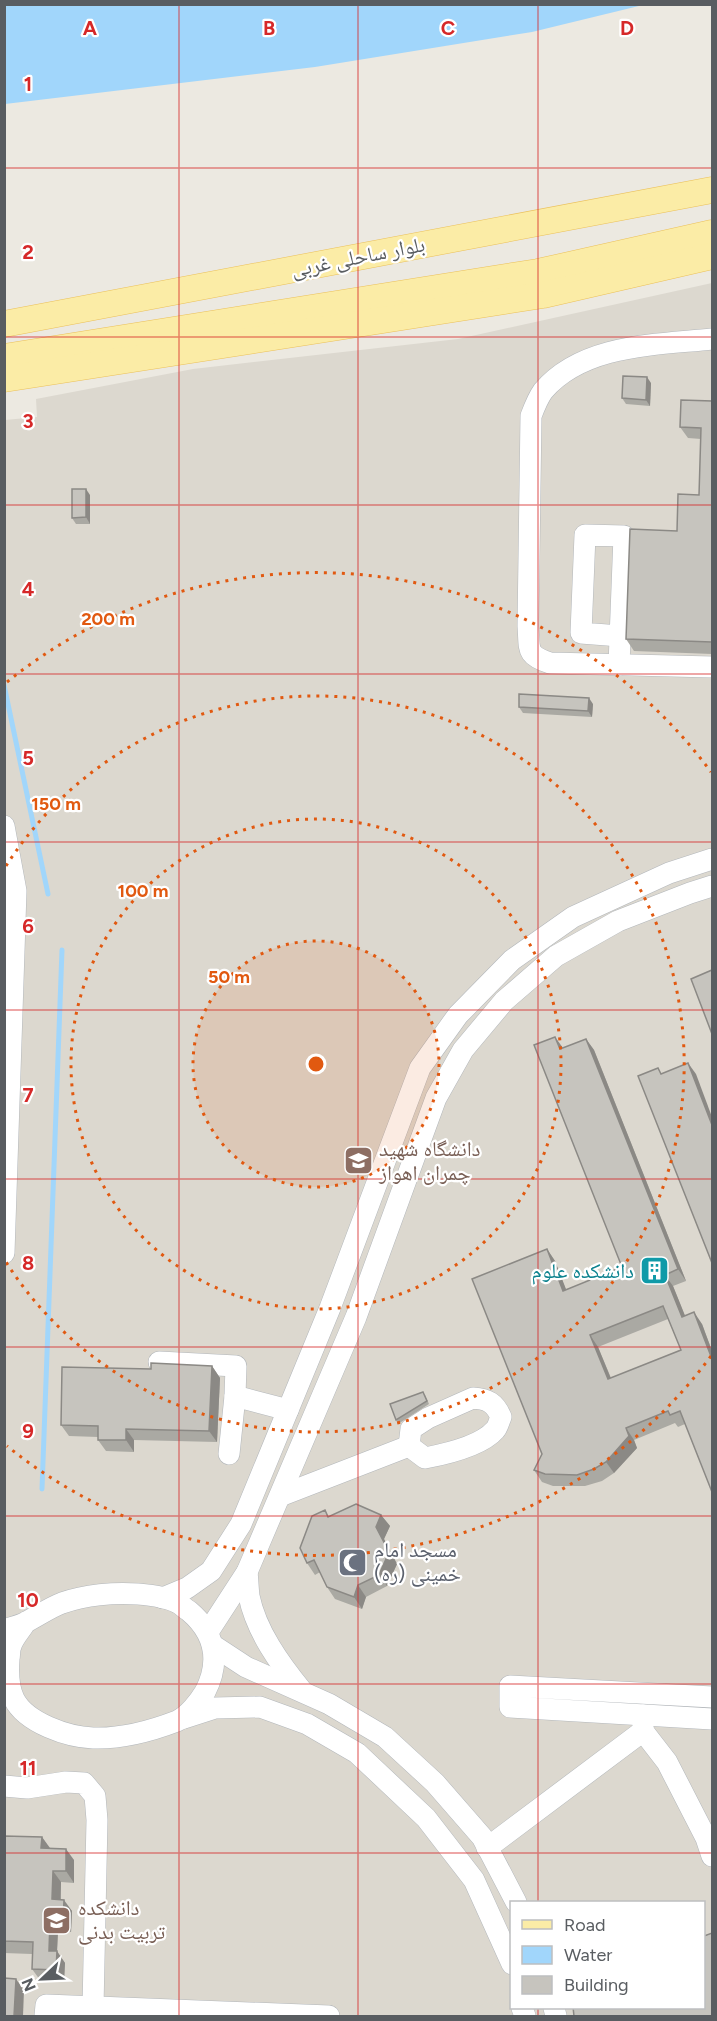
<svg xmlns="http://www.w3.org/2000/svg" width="717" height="2021" font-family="Figtree,'Noto Naskh Arabic',sans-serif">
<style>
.education{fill:#dcd8cf;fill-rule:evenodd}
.water{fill:#a1d6fb}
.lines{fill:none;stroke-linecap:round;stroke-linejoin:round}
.stream{stroke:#a1d6fb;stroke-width:5}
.minor-casing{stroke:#b3b7bb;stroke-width:22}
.major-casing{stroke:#ebc05a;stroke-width:27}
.minor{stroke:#fff;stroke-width:21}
.major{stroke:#fbeca6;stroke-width:26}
.wall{fill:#aaa9a3;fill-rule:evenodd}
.shaded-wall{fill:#8b8985}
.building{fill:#c6c4be;stroke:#8b8985;stroke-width:1.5;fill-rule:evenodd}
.grid{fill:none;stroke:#d62828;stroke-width:1.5;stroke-opacity:0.55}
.ring{fill:none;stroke:#e15910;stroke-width:3;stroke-dasharray:3 6}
.labels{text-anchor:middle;stroke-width:4.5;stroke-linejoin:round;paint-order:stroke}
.street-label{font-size:21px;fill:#595d61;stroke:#fff}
.education-label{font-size:21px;fill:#785e54;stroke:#fff;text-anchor:start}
.culture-label{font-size:21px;fill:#0d838f;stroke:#fff;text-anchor:end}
.worship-label{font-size:21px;fill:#5b616d;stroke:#fff;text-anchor:start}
.grid-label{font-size:20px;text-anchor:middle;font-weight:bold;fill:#d62828;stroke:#fff;stroke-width:4.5;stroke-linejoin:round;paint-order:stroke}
.centre{fill:#e15910;stroke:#fff;stroke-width:3}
.ring-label{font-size:18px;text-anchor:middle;font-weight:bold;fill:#e15910;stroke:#fff;stroke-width:4.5;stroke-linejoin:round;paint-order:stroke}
</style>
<rect width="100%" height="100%" fill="#ece9e1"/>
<!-- education -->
<path class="education" d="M712,283V2016H5V420L37,417L36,399L193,369L458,339ZM512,1902H704V2008H512Z"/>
<!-- water -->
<path class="water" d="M4,5L5,4L643,5L532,32L315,67L5,104Z"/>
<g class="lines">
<!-- stream -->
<g class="stream">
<path d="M4,685L48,894"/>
<path d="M42,1489L62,950"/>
</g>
<defs>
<g id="minor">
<path d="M712,339C656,345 583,344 543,391C538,398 534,408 531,416L528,626C530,649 525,655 550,663L712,667"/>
<path d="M619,665L624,536L585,535L581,633L620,636"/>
<path d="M4,826L16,891L4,1253"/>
<path d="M159,1362L236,1366L235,1396"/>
<path d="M473,1398C488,1399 495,1403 501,1417C499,1421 498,1427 495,1430C481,1446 446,1454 425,1458L409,1446L411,1429L428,1418Z"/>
<path d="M229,1454L235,1396L288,1410"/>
<path d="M280,1496L409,1446"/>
<path d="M247,1572C248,1580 248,1588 249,1596C256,1631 280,1664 302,1691"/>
<path d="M163,1598L187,1588L211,1571L241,1524L330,1308L420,1068L458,1015L512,960L573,917L669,873L712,859"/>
<path d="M4,1630C11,1627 19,1626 26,1622C38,1616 49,1608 62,1603C85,1595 114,1592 138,1594C150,1595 167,1597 178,1603C182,1605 185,1609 189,1611C215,1633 221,1661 205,1692C199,1702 188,1716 177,1721C151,1731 121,1739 93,1738C68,1737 26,1723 14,1699C8,1687 8,1673 9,1659C10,1655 9,1650 11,1646C13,1638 21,1630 25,1623"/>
<path d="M208,1632L247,1572L356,1317L436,1098L463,1050L504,1001L556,956L618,921L690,893L712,886"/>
<path d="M214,1646L246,1667L329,1704L385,1737L435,1783L482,1837L516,1902"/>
<path d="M712,1697L510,1686V1707L712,1719"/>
<path d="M184,1718L215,1708L260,1707L307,1724L357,1753L426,1818L474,1880L512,1964"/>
<path d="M643,1731L667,1762L706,1838L712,1856"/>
<path d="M4,1786L27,1788L66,1782L84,1783L95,1796L97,1820L93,2007"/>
<path d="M487,1848L643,1731V1715"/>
<path d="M522,2008L525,2016"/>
<path d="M554,2008L556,2016"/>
<path d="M45,2016L46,2005L329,2016"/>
</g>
<g id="major">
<path d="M4,324L712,190"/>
<path d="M4,357L538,272L712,233"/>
<path d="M4,379L543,295L712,256"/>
</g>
</defs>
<!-- minor casing -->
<use href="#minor" class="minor-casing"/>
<!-- major casing -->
<use href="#major" class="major-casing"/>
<!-- minor -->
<use href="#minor" class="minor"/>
<!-- major -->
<use href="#major" class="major"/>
</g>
<!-- wall -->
<g class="wall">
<path d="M651,383L650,406L626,404L622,398Z"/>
<path d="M712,401V654L634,651L626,639L677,531L699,495L701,439L688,438L680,427Z"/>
<path d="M90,495V524H76L72,518Z"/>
<path d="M593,704L592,717L523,713L519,707Z"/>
<path d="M586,1039L594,1050L686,1281L673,1286L685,1316L702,1324L712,1351V1492L685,1424L678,1427L675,1423L634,1440L637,1448L614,1473L602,1481L585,1486H553L542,1482L534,1470L542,1454L547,1249L555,1261L566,1290L622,1267L563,1048ZM668,1319L681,1350L611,1378L598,1347Z"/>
<path d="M212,1366L220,1378L217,1442L134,1440V1452L106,1451L98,1440V1437L69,1436L61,1425L151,1369Z"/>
<path d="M425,1395L429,1404L398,1424L396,1420Z"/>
<path d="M325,1510L329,1517L381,1515L390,1526L384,1539L397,1564L387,1586L366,1597L362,1609L335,1599L327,1587L320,1572L315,1575L307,1563Z"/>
<path d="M4,1836L42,1837L49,1848L74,1860V1883L61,1882V1900L72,1911L71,1932L58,1931L57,1952L65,1963L64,1981L40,1980L32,1969V1954L4,1953Z"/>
</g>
<!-- shaded-wall -->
<g class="shaded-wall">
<path d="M647,377L651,383L650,406L646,400Z"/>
<path d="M86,489L90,495V524L86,517Z"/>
<path d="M589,698L593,704L592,717L588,711Z"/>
<path d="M555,1037L563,1048L560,1049Z"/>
<path d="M586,1039L594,1050L686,1281L678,1269Z"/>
<path d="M688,1063L696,1074L712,1117V1125Z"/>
<path d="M547,1249L555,1261L571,1302L563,1291Z"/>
<path d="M665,1275L673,1286L690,1328L682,1317Z"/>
<path d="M694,1312L702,1324L712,1351V1359Z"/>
<path d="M590,1335L598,1347L616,1391L608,1379Z"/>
<path d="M212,1366L220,1378L217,1442L209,1431Z"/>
<path d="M626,1428L634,1440L637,1448L614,1473L606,1462Z"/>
<path d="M126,1429L134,1440V1452L126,1440Z"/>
<path d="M381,1515L390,1526L384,1539L397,1564L387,1586L379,1575L376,1527Z"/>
<path d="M358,1585L366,1597L362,1609L354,1597Z"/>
<path d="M42,1837L50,1848H41Z"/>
<path d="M66,1849L74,1860V1883L66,1871Z"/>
<path d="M53,1871L61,1882L60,1911L52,1899Z"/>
<path d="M64,1900L72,1911L71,1932L63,1920Z"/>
<path d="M50,1920L58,1931L57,1951L65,1963L64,1981L56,1970L49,1951Z"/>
<path d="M16,1979L24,1990L23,2016H14Z"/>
</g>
<!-- building -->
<g class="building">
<path d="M623,376L647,377L646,400L622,398Z"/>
<path d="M681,400L712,401V642L626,639L630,529L677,531L678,494L699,495L701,428L680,427Z"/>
<path d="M72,489H86V517L72,518Z"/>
<path d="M519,694L589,698L588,711L519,707Z"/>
<path d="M712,970V1034L691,979Z"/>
<path d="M555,1037L560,1049L586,1039L678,1269L665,1275L682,1317L694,1312L712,1359V1492L680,1411L670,1415L668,1411L626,1428L629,1436L606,1462L594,1469L577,1475L545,1474L534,1470L542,1454L472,1279L547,1249L563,1291L622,1267L534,1045ZM663,1306L681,1350L608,1379L590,1335Z"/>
<path d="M688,1063L712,1125V1263L638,1076L658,1068L661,1074Z"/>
<path d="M151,1363L212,1366L209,1431L126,1429V1440H98V1426L61,1425L62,1367L151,1369Z"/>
<path d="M423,1392L427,1401L396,1420L390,1404Z"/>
<path d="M356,1504L381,1515L376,1527L389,1552L379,1575L358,1585L354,1597L327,1587L314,1560L307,1563L300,1548L312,1516L325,1510L328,1517Z"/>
<path d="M4,1836L42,1837L41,1848L66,1849V1871H53L52,1899L64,1900L63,1920H50L49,1951H57L56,1970L32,1969L33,1942L4,1941Z"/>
<path d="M712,1933V2016H574L573,2007H704V1936Z"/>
<path d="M4,1978L16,1979L14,2016H4Z"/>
</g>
<!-- grid -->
<path class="grid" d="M179,4V2016M358,4V2016M538,4V1902M4,168H712M4,337H712M4,505H712M4,674H712M4,842H712M4,1010H712M4,1179H712M4,1347H712M4,1516H712M4,1684H712M4,1853H712M538,2008V2016"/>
<!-- distance rings -->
<circle cx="316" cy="1064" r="123" fill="#e15910" fill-opacity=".12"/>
<g class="ring">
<circle cx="316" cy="1064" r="123"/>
<circle cx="316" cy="1064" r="245"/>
<path d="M6 866A368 368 0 1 1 6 1262"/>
<path d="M711 1356A491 491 0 0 1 7 1446M7 682A491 491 0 0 1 711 772"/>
</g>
<!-- icons -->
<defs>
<symbol id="university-square" viewBox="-11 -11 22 22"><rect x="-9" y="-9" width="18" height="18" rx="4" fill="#8d6e63" stroke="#fff"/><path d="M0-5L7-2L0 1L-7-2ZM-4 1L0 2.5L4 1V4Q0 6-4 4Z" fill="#fff"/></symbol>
<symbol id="building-square" viewBox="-11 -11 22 22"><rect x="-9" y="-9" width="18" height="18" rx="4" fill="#0f9aa8" stroke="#fff"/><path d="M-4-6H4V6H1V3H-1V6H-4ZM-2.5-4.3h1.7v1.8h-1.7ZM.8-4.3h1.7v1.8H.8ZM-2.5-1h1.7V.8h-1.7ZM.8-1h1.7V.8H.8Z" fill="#fff"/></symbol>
<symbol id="mosque-square" viewBox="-11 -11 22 22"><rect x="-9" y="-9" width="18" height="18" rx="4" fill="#6b7280" stroke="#fff"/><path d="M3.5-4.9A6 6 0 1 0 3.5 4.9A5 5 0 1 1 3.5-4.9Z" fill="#fff"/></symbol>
</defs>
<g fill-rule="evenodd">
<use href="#university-square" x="342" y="1144" width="33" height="33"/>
<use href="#building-square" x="638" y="1254" width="33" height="33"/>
<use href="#mosque-square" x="336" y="1546" width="33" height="33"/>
<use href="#university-square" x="40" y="1904" width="33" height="33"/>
</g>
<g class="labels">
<!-- street labels -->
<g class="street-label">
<text transform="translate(358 257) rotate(-11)" y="7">بلوار ساحلی غربی</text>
</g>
<!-- education labels -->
<g class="education-label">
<text x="379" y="1156">دانشگاه شهید<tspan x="379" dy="24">چمران اهواز</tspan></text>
<text x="78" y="1915">دانشکده<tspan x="78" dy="24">تربیت بدنی</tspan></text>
</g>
<!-- culture labels -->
<g class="culture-label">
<text x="634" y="1278">دانشکده علوم</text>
</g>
<!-- worship labels -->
<g class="worship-label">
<text x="374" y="1557">مسجد امام<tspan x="374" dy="24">خمینی (ره)</tspan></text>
</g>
</g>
<g class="grid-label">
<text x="90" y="35">A</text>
<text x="269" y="35">B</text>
<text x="448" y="35">C</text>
<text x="627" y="35">D</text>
<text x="28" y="91">1</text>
<text x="28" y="259">2</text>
<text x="28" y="428">3</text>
<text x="28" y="596">4</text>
<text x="28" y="765">5</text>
<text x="28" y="933">6</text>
<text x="28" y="1102">7</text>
<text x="28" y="1270">8</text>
<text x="28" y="1438">9</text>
<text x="28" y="1607">10</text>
<text x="28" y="1775">11</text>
</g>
<circle cx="316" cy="1064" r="9" class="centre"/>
<g class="ring-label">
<text x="108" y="625">200 m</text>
<text x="56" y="810">150 m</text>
<text x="143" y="897">100 m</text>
<text x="229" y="983">50 m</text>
</g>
<!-- border -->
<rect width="717" height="2021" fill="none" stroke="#595d61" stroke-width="12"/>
<!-- legend -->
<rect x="510" y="1901" width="195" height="108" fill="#ffffff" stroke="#bdbec0" stroke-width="1.5"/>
<rect x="522" y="1920" width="30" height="9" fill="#fbeca6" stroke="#bdbec0" stroke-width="1.5"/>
<text x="564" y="1931" font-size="18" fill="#595d61">Road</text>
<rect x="522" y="1946" width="30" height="18" fill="#a1d6fb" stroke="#bdbec0" stroke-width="1.5"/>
<text x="564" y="1961" font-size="18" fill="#595d61">Water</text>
<rect x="522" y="1976" width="30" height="18" fill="#c6c4be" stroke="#bdbec0" stroke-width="1.5"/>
<text x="564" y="1991" font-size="18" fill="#595d61">Building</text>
<!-- north arrow -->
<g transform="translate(42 1979) rotate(247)" stroke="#ffffff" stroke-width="4.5" paint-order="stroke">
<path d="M0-4.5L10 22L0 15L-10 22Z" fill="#595d61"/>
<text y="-9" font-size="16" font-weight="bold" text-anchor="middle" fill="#595d61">N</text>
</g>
</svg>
